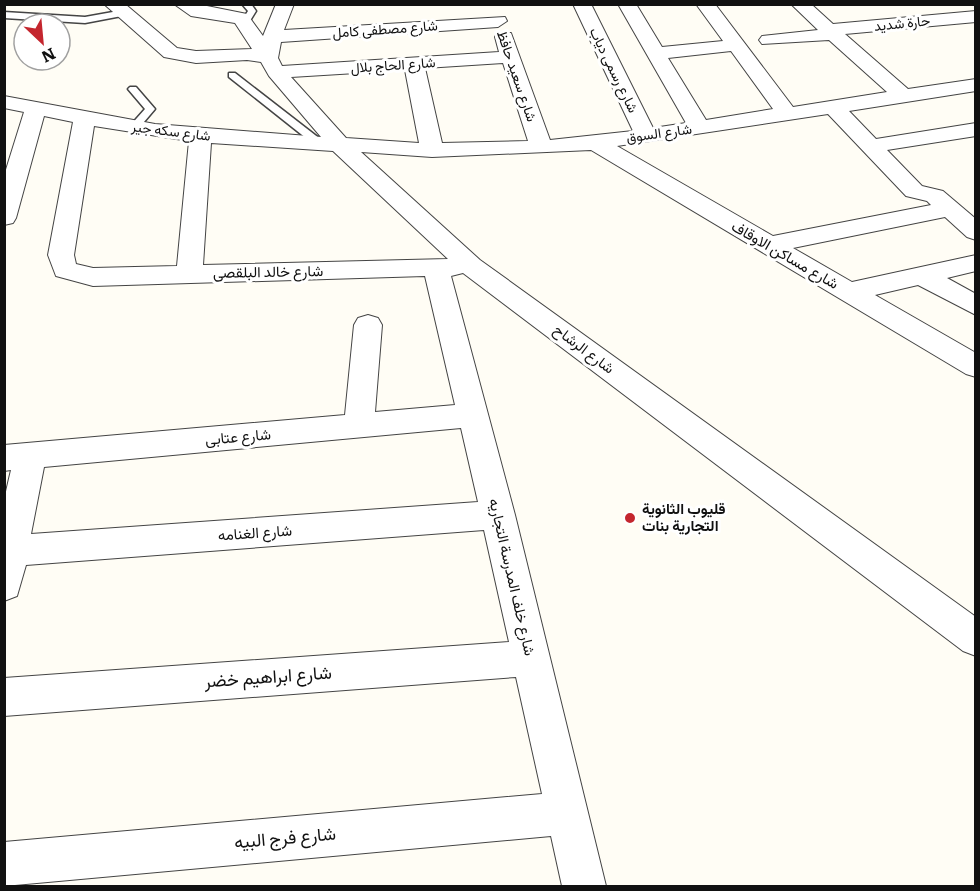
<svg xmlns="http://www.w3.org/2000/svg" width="980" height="891" font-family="Literata,Vazirmatn,serif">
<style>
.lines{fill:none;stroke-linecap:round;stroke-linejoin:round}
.service-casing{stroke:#444;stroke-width:3}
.minor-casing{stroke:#444;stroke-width:2}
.service{fill:#fff;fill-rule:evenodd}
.minor{fill:#fff;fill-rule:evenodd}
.poi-dot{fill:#c4262e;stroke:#fff;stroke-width:2}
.labels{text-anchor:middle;stroke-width:6;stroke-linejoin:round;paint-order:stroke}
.far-street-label{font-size:14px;fill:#111;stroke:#fff}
.street-label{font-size:15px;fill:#111;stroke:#fff}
.poi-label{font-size:15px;font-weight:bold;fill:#111;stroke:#fff;text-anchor:start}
.near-street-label{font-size:18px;fill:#111;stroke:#fff}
</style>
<rect width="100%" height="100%" fill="#fffdf5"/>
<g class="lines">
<defs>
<g id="service">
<path d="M242,4H251L256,11L248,24L245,25L241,22L248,11Z"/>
<path d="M124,10L128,13L127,15L85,23L4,18V12L85,17Z"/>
<path d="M229,73H235L324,142V146H316L229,77Z"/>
<path d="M130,87H136L155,109L138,129L134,130L129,127L145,109L128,89Z"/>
</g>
<path id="minor" d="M104,4H125L177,48L196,51L252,49L235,23L191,16L174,4H197L247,14L263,36L276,4H294L284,30L505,17L507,21L498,27L281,42L278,58L282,66L499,52L495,37L497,33H511L550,140L633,131L573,4H591L653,128L686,123L618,4H636L662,47L723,41L696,4H715L793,107L887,92L829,40L762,44L759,40L762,36L818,30L791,4H811L833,24L976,11V22L845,34L908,89L976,79V91L849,111L876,139L976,123V136L887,150L922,186L943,191L976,219V240L967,237L945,217L793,248L852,282L976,255V271L947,278L976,294V315L918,285L875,295L976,353V377L966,374L591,150L432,157L361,152L480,260L976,617V656L963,651L463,273L451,276L515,515L606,886H562L551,836L4,886V842L542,794L516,677L4,716V678L509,642L484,530L26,565L17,596L4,601V500L11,470L4,471V445L345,415L354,325L358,318L368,315L378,318L382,325L375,412L455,405L425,276L93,286L56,276L48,255L73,122L44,116L16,218L13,223L4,225V176L24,112L4,108V96L155,124L321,137L269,76L261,62L247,60L196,63L164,57ZM731,51L773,109L706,120L668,58ZM503,63L528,141L442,143L425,68ZM405,70L419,143L346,138L291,77ZM828,114L906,196L927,201L931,205L773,236L617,146ZM94,126L189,141L177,266L93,268L76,264L74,255ZM211,143L333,151L448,259L203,265ZM461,428L478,502L31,534L44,467Z"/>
</defs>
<!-- service casing -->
<use href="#service" class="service-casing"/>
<!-- minor casing -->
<use href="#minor" class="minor-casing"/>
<!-- service -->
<use href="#service" class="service"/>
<!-- minor -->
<use href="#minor" class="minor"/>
</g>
<!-- markers -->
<circle class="poi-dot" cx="630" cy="518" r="6"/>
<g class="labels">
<!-- far-street labels -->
<g class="far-street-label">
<text transform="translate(902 23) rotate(-6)" y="5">حارة شديد</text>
<text transform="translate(385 29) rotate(-4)" y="5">شارع مصطفى كامل</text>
<text transform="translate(393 65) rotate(-4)" y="5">شارع الحاج بلال</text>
<text transform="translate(614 70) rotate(64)" y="5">شارع رسمى دياب</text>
<text transform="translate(517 76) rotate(71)" y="5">شارع سعيد حافظ</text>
<text transform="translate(171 131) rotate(7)" y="5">شارع سكه جير</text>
<text transform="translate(659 133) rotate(-8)" y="5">شارع السوق</text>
</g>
<!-- street labels -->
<g class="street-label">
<text transform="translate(785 255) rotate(30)" y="5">شارع مساكن الاوقاف</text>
<text transform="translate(268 272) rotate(-1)" y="5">شارع خالد البلقصى</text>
<text transform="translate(584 349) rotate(37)" y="5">شارع الرشاح</text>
<text transform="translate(238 437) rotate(-5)" y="5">شارع عتابى</text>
<text transform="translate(255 533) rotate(-4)" y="5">شارع الغنامه</text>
<text transform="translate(512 577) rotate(77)" y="5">شارع خلف المدرسة التجاريه</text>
</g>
<!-- poi labels -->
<g class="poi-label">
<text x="642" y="514">قليوب الثانوية<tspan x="642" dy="17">التجارية بنات</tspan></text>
</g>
<!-- near-street labels -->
<g class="near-street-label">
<text transform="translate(268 677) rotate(-4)" y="6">شارع ابراهيم خضر</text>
<text transform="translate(285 838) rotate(-5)" y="6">شارع فرج البيه</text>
</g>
</g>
<!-- border -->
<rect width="980" height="891" fill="none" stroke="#111111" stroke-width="12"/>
<!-- north arrow -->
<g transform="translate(42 42) rotate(154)"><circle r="28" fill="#ffffff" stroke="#a0a0a0" stroke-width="1.5"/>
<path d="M0-4.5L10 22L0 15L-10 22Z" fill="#c4262e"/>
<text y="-9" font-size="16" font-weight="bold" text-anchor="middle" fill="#111111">N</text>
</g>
</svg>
